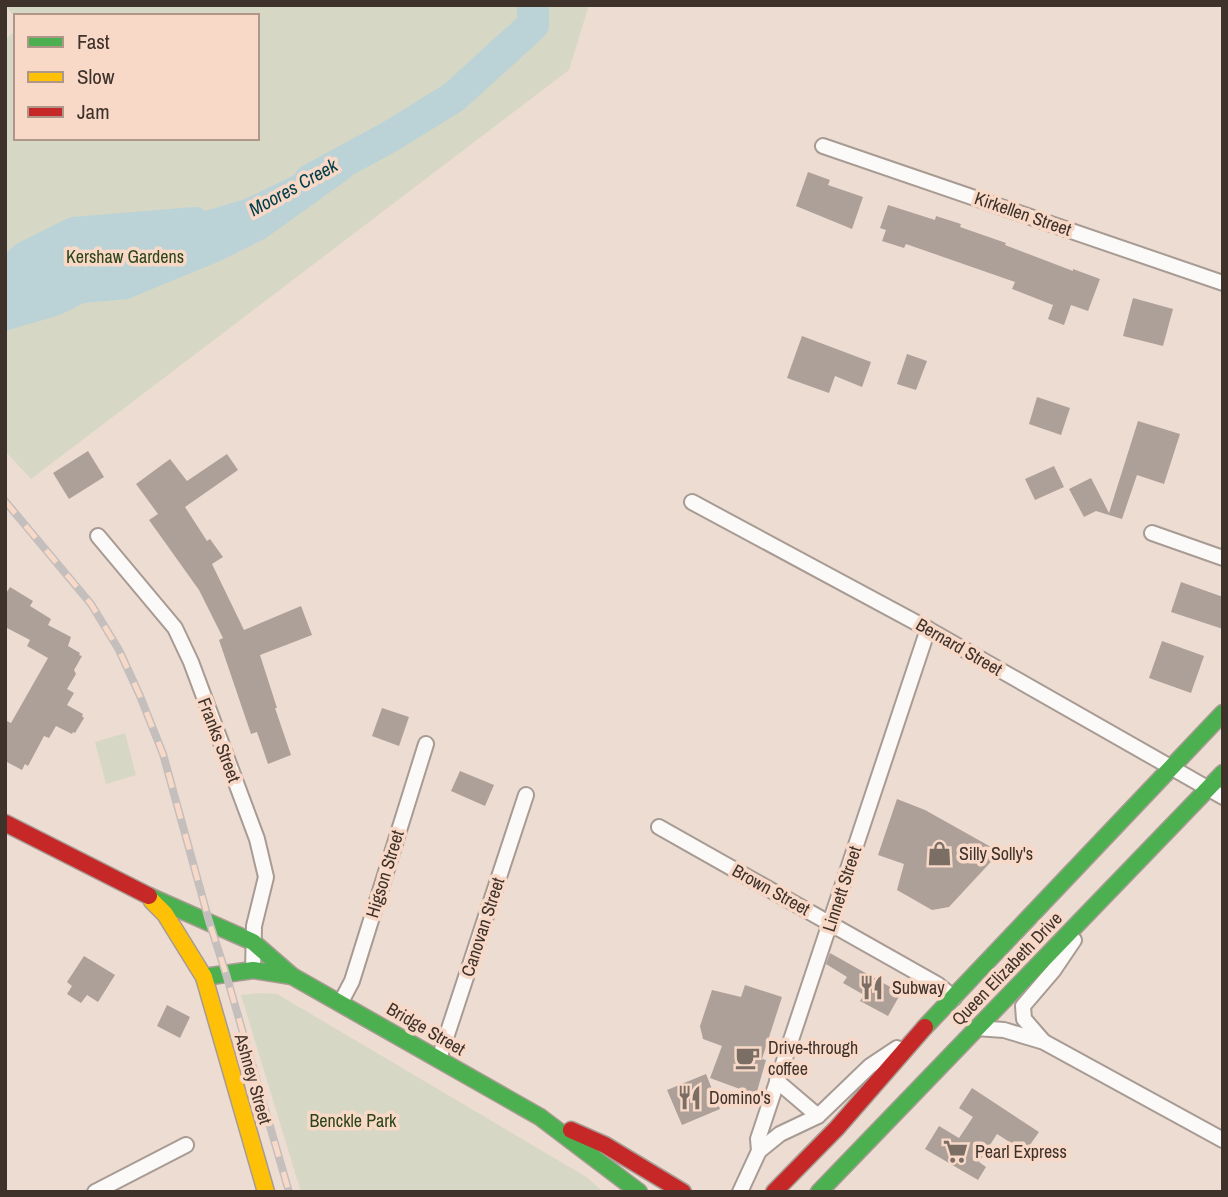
<svg xmlns="http://www.w3.org/2000/svg" width="1228" height="1197" font-family="'Archivo Narrow',sans-serif">
<style>
.green{fill:#d6d7c5}
.water{fill:#bbd3d6}
.lines{fill:none;stroke-linecap:round;stroke-linejoin:round}
.river{stroke:#bbd3d6;stroke-width:32}
.building{fill:#ada098}
.street-casing{stroke:#a79b93;stroke-width:18}
.fast-casing{stroke:#a79b93;stroke-width:19}
.slow-casing{stroke:#a79b93;stroke-width:19}
.jam-casing{stroke:#a79b93;stroke-width:19}
.street{stroke:#fcfaf8;stroke-width:14}
.fast{stroke:#4caf50;stroke-width:16}
.slow{stroke:#ffc107;stroke-width:16}
.jam{stroke:#c62828;stroke-width:16}
.rail-casing{stroke:#c4bfbd;stroke-width:8}
.rail{stroke:#f8d9c7;stroke-width:5;stroke-dasharray:16;stroke-linecap:butt}
.labels{text-anchor:middle;stroke-width:7;stroke-linejoin:round;paint-order:stroke}
.street-label{font-size:18px;fill:#3e322b;stroke:#f8d9c7}
.park-label{font-size:18px;fill:#2c4519;stroke:#f8d9c7}
.poi-label{font-size:18px;fill:#3e322b;stroke:#f8d9c7;text-anchor:start}
.water-label{font-size:19px;font-style:italic;fill:#003f4a;stroke:#f8d9c7}
</style>
<rect width="100%" height="100%" fill="#eddcd2"/>
<!-- green -->
<g class="green">
<path d="M5,5H589L569,70L31,479L5,451V40L16,30V138H257V16H16V19Z"/>
<path d="M125,733L136,775L106,784L95,742Z"/>
<path d="M262,993L277,994L588,1178L603,1192H301L241,995Z"/>
</g>
<!-- water -->
<path class="water" d="M344,151L351,177L266,238L220,261L128,299L84,303L60,315L5,331V263L28,269L86,247L245,199Z"/>
<g class="lines">
<!-- river -->
<g class="river">
<path d="M310,180L391,136L454,97L533,25V5"/>
<path d="M5,277L24,258L74,233L195,223"/>
</g>
</g>
<!-- building -->
<g class="building">
<path d="M808,172L830,180L828,185L863,197L852,229L796,206Z"/>
<path d="M888,205L935,220L936,216L961,224L960,227L1006,243L1005,245L1073,271V269L1100,279L1088,311L1071,305L1064,325L1048,319L1053,305L1012,289L1015,282L906,244L904,248L882,241L886,230L880,228Z"/>
<path d="M1133,298L1173,309L1163,346L1123,336Z"/>
<path d="M802,336L871,362L862,387L835,376L829,393L787,378Z"/>
<path d="M907,354L927,361L916,390L897,384Z"/>
<path d="M1037,397L1070,408L1061,435L1029,424Z"/>
<path d="M1138,421L1180,434L1164,484L1137,475L1122,519L1096,511L1084,517L1069,489L1091,478L1109,513Z"/>
<path d="M88,451L104,477L69,499L53,473Z"/>
<path d="M227,454L238,470L185,507L207,541L210,539L223,557L212,564L244,630L301,606L312,635L260,655L277,708H275L291,755L268,764L257,732L251,734L219,640L223,638L199,590L149,520L158,514L136,484L170,459L187,481Z"/>
<path d="M1054,466L1064,487L1035,500L1025,479Z"/>
<path d="M1181,582L1223,597V629L1171,612Z"/>
<path d="M10,587L33,601L30,606L51,619L48,625L71,637L68,646L80,653L79,655L82,656L74,670L76,674L67,689L74,693L67,705L83,714L82,716L84,718L75,733L73,732L72,734L56,726L49,738L44,736L28,766L25,764L22,770L5,761V720L11,723L48,658L27,646L30,640L5,627V595Z"/>
<path d="M1162,641L1204,656L1191,693L1149,678Z"/>
<path d="M382,708L409,717L399,746L372,736Z"/>
<path d="M460,771L494,785L485,806L451,791Z"/>
<path d="M897,799L925,810L1000,852L949,907L932,910L897,890L904,864L878,855Z"/>
<path d="M830,953L901,993L888,1016L860,1001L864,995L843,983L847,977L826,964Z"/>
<path d="M84,956L115,975L98,1002L87,995L81,1003L67,994L72,986L67,982Z"/>
<path d="M745,985L782,997L762,1059L766,1060L756,1095L710,1078L722,1046L703,1039L700,1026L712,990L741,997Z"/>
<path d="M167,1005L190,1017L180,1038L157,1026Z"/>
<path d="M706,1074L720,1109L682,1125L667,1090Z"/>
<path d="M972,1088L1039,1132L1025,1152L997,1134L979,1162L986,1167L978,1180L925,1149L939,1126L959,1138L973,1117L959,1108Z"/>
</g>
<g class="lines">
<defs>
<g id="street">
<path d="M823,146L1223,283"/>
<path d="M692,502L928,629L1223,797"/>
<path d="M1152,533L1223,558"/>
<path d="M98,536L175,628L191,662L257,839L266,877L254,926L253,970"/>
<path d="M659,827L937,984L954,998"/>
<path d="M341,1002L352,981L426,744"/>
<path d="M976,1028L1004,1030L1044,1042L1223,1140"/>
<path d="M1043,1041L1024,1019L1023,1006L1053,971L1074,940"/>
<path d="M439,1059L526,795"/>
<path d="M777,1081L818,1116"/>
<path d="M759,1151L758,1139C814,969 872,799 928,629"/>
<path d="M95,1192L186,1145"/>
<path d="M740,1192L759,1151L780,1134L818,1116L870,1066L897,1048"/>
</g>
<g id="fast">
<path d="M149,896L253,942L292,976L540,1117L639,1192"/>
<path d="M204,977L253,970L292,976"/>
<path d="M925,1027L1223,713"/>
<path d="M819,1192L1223,773"/>
</g>
<path id="slow" d="M152,901L165,914L204,977L266,1192"/>
<g id="jam">
<path d="M5,823L149,896"/>
<path d="M571,1130L605,1145L683,1192"/>
<path d="M774,1192L837,1128L925,1027"/>
</g>
</defs>
<!-- street casing -->
<use href="#street" class="street-casing"/>
<!-- fast casing -->
<use href="#fast" class="fast-casing"/>
<!-- slow casing -->
<use href="#slow" class="slow-casing"/>
<!-- jam casing -->
<use href="#jam" class="jam-casing"/>
<!-- street -->
<use href="#street" class="street"/>
<!-- fast -->
<use href="#fast" class="fast"/>
<!-- slow -->
<use href="#slow" class="slow"/>
<!-- jam -->
<use href="#jam" class="jam"/>
<defs>
<path id="rail" d="M5,501L91,604L119,650L140,696L163,754L209,921L226,974L289,1192"/>
</defs>
<!-- rail casing -->
<use href="#rail" class="rail-casing"/>
<!-- rail -->
<use href="#rail" class="rail"/>
</g>
<!-- icons -->
<defs>
<symbol id="shop-bare" viewBox="-9 -9 18 18"><path d="M-5-2.5h2.3a2.7 3.5 0 0 1 5.4 0H5L5.5 6h-11ZM-1.5-2.5h3a1.5 2.3 0 0 0-3 0Z" fill="#7b6e65" stroke="#f8d9c7" stroke-width="2.5" paint-order="stroke"/></symbol>
<symbol id="restaurant-bare" viewBox="-9 -9 18 18"><path d="M-5-6h1v4h1v-4h1v4h1v-4h1v5L-1.5 .5V6h-2V.5L-5-1ZM5-6V6H3V1.5H1.5Q1.5-4 5-6Z" fill="#7b6e65" stroke="#f8d9c7" stroke-width="2.5" paint-order="stroke"/></symbol>
<symbol id="cafe-bare" viewBox="-9 -9 18 18"><path d="M-5.5-4.5H6V0H3Q3 3.5 0 3.5H-2.5Q-5.5 3.5-5.5 0ZM3-3.2v2h1.7v-2ZM-6 4.5H4V6H-6Z" fill="#7b6e65" stroke="#f8d9c7" stroke-width="2.5" paint-order="stroke"/></symbol>
<symbol id="supermarket-bare" viewBox="-9 -9 18 18"><path d="M-6-5.5h2.5l.6 2H6L4.5 2H-2.5L-4.4-4H-6ZM-1.5 3.2a1.3 1.3 0 1 0 .1 0ZM3 3.2a1.3 1.3 0 1 0 .1 0Z" fill="#7b6e65" stroke="#f8d9c7" stroke-width="2.5" paint-order="stroke"/></symbol>
</defs>
<g fill-rule="evenodd">
<use href="#shop-bare" x="922" y="836" width="35" height="35"/>
<use href="#restaurant-bare" x="854" y="970" width="35" height="35"/>
<use href="#cafe-bare" x="730" y="1040" width="35" height="35"/>
<use href="#restaurant-bare" x="672" y="1080" width="35" height="35"/>
<use href="#supermarket-bare" x="938" y="1134" width="35" height="35"/>
</g>
<g class="labels">
<!-- street labels -->
<g class="street-label">
<text transform="translate(1023 214) rotate(19)" y="6">Kirkellen Street</text>
<text transform="translate(959 647) rotate(30)" y="6">Bernard Street</text>
<text transform="translate(219 740) rotate(69)" y="6">Franks Street</text>
<text transform="translate(385 874) rotate(-73)" y="6">Higson Street</text>
<text transform="translate(842 889) rotate(-72)" y="6">Linnett Street</text>
<text transform="translate(771 890) rotate(29)" y="6">Brown Street</text>
<text transform="translate(483 927) rotate(-72)" y="6">Canovan Street</text>
<text transform="translate(1007 969) rotate(-46)" y="6">Queen Elizabeth Drive</text>
<text transform="translate(426 1029) rotate(30)" y="6">Bridge Street</text>
<text transform="translate(253 1079) rotate(74)" y="6">Ashney Street</text>
</g>
<!-- park labels -->
<g class="park-label">
<text x="125" y="263">Kershaw Gardens</text>
<text x="353" y="1127">Benckle Park</text>
</g>
<!-- poi labels -->
<g class="poi-label">
<text x="959" y="860">Silly Solly's</text>
<text x="892" y="994">Subway</text>
<text x="768" y="1054">Drive-through<tspan x="768" dy="21">coffee</tspan></text>
<text x="709" y="1104">Domino's</text>
<text x="975" y="1158">Pearl Express</text>
</g>
<!-- water labels -->
<g class="water-label">
<text transform="translate(293 187) rotate(-29)" y="7">Moores Creek</text>
</g>
</g>
<!-- border -->
<rect width="1228" height="1197" fill="none" stroke="#3e322b" stroke-width="14"/>
<!-- legend -->
<rect x="14" y="14" width="245" height="126" fill="#f8d9c7" stroke="#ae9689" stroke-width="2"/>
<rect x="28" y="37" width="35" height="10" fill="#4caf50" stroke="#ae9689" stroke-width="2"/>
<text x="77" y="49" font-size="21" fill="#3e322b">Fast</text>
<rect x="28" y="72" width="35" height="10" fill="#ffc107" stroke="#ae9689" stroke-width="2"/>
<text x="77" y="84" font-size="21" fill="#3e322b">Slow</text>
<rect x="28" y="107" width="35" height="10" fill="#c62828" stroke="#ae9689" stroke-width="2"/>
<text x="77" y="119" font-size="21" fill="#3e322b">Jam</text>
</svg>
